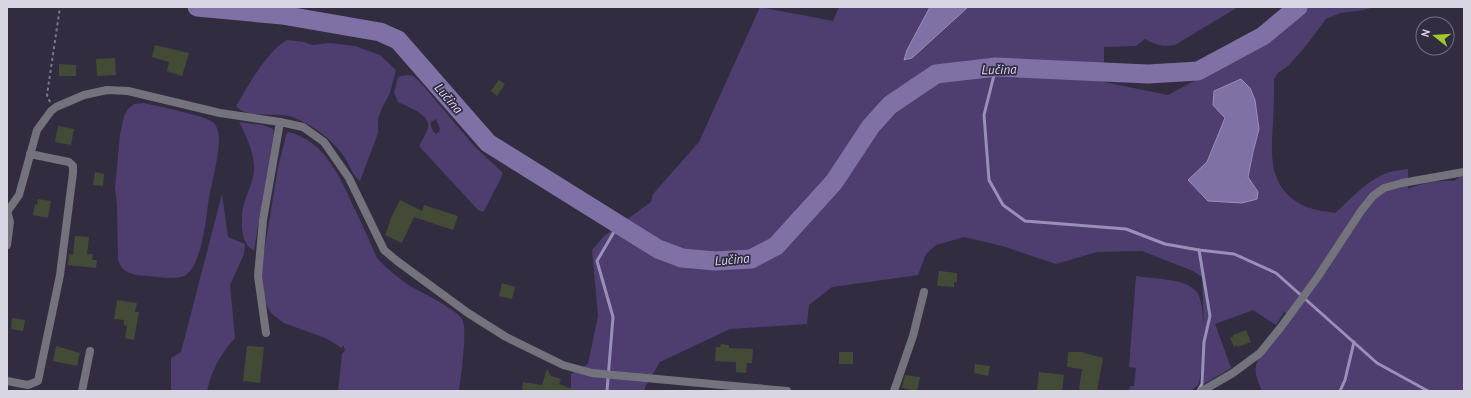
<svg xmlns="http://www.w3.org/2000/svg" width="1471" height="398" font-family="'PT Sans',sans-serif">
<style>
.green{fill:#4d3e6f;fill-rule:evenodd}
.water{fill:#7f70a5;stroke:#9a8fb8}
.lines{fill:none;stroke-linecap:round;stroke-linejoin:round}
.stream{stroke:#9a8fb8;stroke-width:3}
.river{stroke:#7f70a5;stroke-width:19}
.building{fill:#434b36}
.path{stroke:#7c7889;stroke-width:2;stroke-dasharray:3 3;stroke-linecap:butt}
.minor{stroke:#74727c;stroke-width:8}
.tertiary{stroke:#74727c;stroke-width:8}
.labels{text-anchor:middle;stroke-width:3.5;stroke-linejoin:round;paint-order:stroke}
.water-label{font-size:13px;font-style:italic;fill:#ddd5f5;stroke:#322c40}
</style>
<rect width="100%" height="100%" fill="#322c40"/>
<!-- green -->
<g class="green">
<path d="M760,7L833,21L839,7H1238L1175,45C1163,47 1155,45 1145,39L1136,46L1104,47V82L1168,95L1262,45L1307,7H1374L1364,10L1340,13L1326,19L1305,47L1289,65L1278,73L1274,79C1274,93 1274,107 1273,122C1271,155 1268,187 1302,205C1312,210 1324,211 1335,213C1350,200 1365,182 1384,174C1392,171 1400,170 1408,169V189C1423,183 1437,180 1454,181L1460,177L1464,176V391H1262C1257,378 1252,371 1259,357L1292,317L1284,312L1276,325L1253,310L1215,324L1231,368L1204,384V361L1198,385L1191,391H1129L1130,386H1134L1136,368L1129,367L1136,276C1152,279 1190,278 1198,294C1203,304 1202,315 1204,325L1202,277L1193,271L1142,251L1097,252L1056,264L1002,246L964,237L936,245L926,254L918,275L832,287L809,305L807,324L730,329L660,362L645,387V391H571V374L588,364L598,316L592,250L604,236L651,202L653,194L699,142Z"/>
<path d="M287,40L304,42L312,45L330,43L355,46L380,55L396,70L390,93L382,108L378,119V133L360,181C352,175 349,163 343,155C331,139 314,126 295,118C278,110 250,121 236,106C248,86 267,51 287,40Z"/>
<path d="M407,75L413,76L420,82L475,147L502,172V176L484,211L482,212L478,210L419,146C422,140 430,129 428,123C426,113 406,106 398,102L394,93L398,77ZM436,119L440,129L439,132L436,134C432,131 430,126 431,122Z"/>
<path d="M144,103C157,106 207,116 214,123C218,128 219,134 219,140C218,159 213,179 209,197C206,219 204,243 195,263C194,267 189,272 186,275C179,280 156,277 147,276C134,275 123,274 118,260L117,205L115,188L120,135L124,116L128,109L134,104Z"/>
<path d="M239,122L263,125L273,129L274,132L254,250C240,245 241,220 243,208C246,193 255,181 254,166C253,149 246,136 239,122Z"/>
<path d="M288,132C325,140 341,179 355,210C363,226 370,242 377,258C386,268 396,276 407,284C419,292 458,309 463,321C467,334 461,375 459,391H338L342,354L345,350L343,345L342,348L325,338L284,323L271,313L265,302L261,271L278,168L286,135Z"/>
<path d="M222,194L228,237L245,244L244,254L230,285L235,338C220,355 212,369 207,391H171V358L181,352Z"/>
</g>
<!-- water -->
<g class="water">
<path d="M930,7H968L912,58L904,60L907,50Z"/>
<path d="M1241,79L1250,88L1255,100L1259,129L1253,152L1248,177L1258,192L1257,199L1242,203L1208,201L1188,180L1207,162L1225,118L1213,105L1214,91Z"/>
</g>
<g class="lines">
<!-- stream -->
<g class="stream">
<path d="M996,67L984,115L989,180L1003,205L1025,221L1126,229L1165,244L1199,250L1234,254L1276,273L1377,363L1428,391"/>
<path d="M607,391L613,317L597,261L618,225"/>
<path d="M1198,391L1202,384L1204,342L1210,316L1199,250"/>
<path d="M1340,391L1345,380L1354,342"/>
</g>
<!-- river -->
<path class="river" d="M197,7L282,15L380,32L398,40L488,143L658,249L682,258L715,261L751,259L776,246L834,182L871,126L890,105L936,74L996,67L1148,74L1198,71L1263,36L1298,7"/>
</g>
<!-- building -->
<g class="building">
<path d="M155,45L189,53L182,76L167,71L169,62L152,57Z"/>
<path d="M115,58L116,75L97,76L96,59Z"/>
<path d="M59,64L76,65V76H59Z"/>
<path d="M499,80L505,84L497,96L491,91Z"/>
<path d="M58,126L74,129L71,145L55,142Z"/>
<path d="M95,172L104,174L103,186L93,185Z"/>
<path d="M38,199L51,201L48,218L33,215L35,204L37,205Z"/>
<path d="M400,200L422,211L424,205L458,216L453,230L414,217L402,243L385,235L390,222H389Z"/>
<path d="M75,236L89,237L87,254H93L92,260H97L96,268L68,265L69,254L73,255Z"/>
<path d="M939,271L957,273V282H954V287L937,286Z"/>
<path d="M502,283L515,287L512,299L499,296Z"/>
<path d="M117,300L137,303L135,312H139L134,340L125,338L127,326L124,325V320L114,319Z"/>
<path d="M12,318L25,320L23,331L11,329Z"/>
<path d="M1246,330L1251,342L1238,347L1237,345L1234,347L1230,338L1233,337V335Z"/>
<path d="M721,344L729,345V348L753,349L752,363H747L746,373L736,372V362L715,361L716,347H720Z"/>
<path d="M56,346L80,353L77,366L53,361Z"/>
<path d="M247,346L264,347L260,383L243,381Z"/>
<rect x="839" y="352" width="14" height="12"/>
<path d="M1068,352H1081L1103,358L1097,391H1083L1079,389L1082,369L1067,367Z"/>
<path d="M975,364L990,366L988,376L974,373Z"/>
<path d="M547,369L551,376L561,379L559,384L575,390V391H522L523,382L542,385Z"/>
<path d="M1039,372L1064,375L1062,391H1037Z"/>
<path d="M905,375L920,377L917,391L902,388Z"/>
</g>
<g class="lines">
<!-- path -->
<path class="path" d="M50,102L47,95L60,7"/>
<!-- minor -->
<g class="minor">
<path d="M7,212L19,195L37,130L51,111L56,107L84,95L107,90L128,91L220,113L280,122L303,127L324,142L349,178L384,250L397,261L468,313L506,337L563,365L592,373L787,391"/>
<path d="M266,333L258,276L263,220L280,122"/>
<path d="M7,381L28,385L38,381L60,275L73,173V166L69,162L30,154"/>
<path d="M82,391L90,351"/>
<path d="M894,391L913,336L924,292"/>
<path d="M1202,391L1233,373L1260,353L1281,327L1317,278L1361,211L1373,196L1384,188L1402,183L1464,172"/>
</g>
<!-- tertiary -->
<path class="tertiary" d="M7,211L10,222L7,245"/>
</g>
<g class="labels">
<!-- water labels -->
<g class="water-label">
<text transform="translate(999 69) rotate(-1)" y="5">Lučina</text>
<text transform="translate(449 98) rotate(49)" y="5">Lučina</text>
<text transform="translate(732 259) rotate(-5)" y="5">Lučina</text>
</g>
</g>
<!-- border -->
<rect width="1471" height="398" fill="none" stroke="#d9d6e3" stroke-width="16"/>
<!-- north arrow -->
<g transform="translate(1435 36) rotate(287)"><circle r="19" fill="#322c40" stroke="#757081"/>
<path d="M0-3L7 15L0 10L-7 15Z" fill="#9fca2e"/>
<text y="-6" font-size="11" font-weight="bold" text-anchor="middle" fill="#d9d6e3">N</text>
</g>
</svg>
